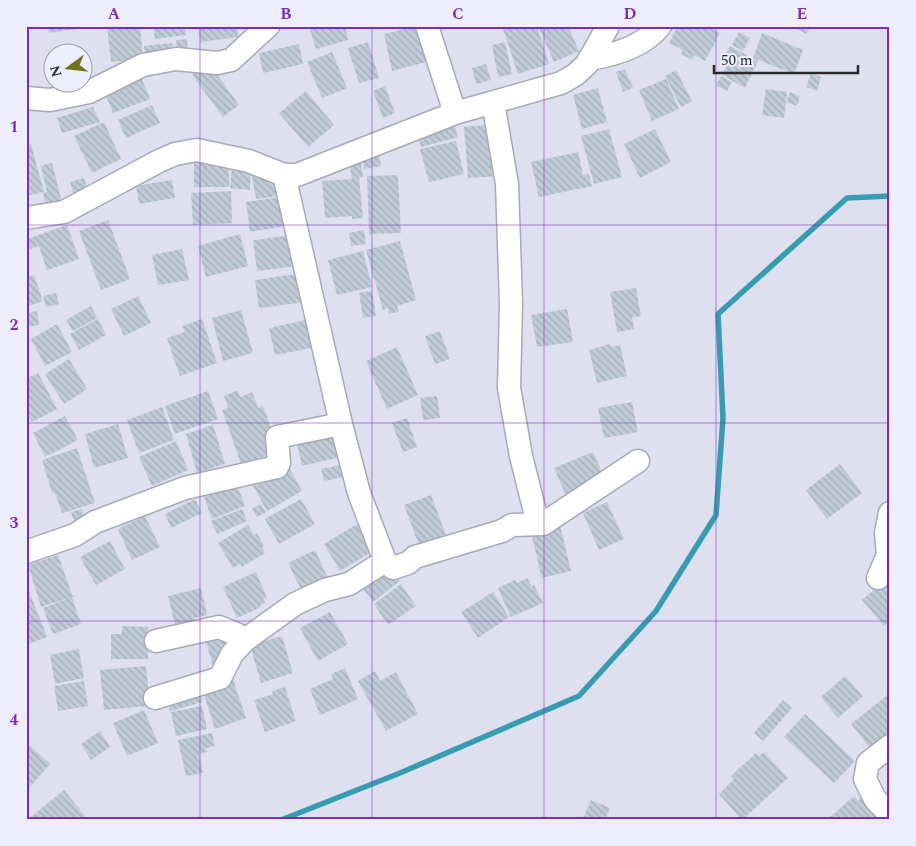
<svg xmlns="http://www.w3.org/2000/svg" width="916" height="846" font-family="Spectral,serif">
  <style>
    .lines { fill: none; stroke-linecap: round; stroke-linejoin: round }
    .stream { stroke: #359cb2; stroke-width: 5.5 }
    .building { fill: url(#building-back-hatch) }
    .street-casing { stroke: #a8a9b7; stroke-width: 25 }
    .street { stroke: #fff; stroke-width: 22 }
    .grid { fill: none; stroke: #7b2cbf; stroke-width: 1; stroke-opacity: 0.55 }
    .neatline { fill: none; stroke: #7b2cbf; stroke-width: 2 }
    .grid-label { font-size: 16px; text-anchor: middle; font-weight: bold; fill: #7b2cbf }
  </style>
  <defs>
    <pattern id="building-back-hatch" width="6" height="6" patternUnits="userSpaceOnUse" patternTransform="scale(1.25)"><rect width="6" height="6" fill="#bfcbd6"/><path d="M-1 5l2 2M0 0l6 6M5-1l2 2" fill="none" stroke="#a4aeb8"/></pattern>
  </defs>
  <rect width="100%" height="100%" fill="#dfe0ef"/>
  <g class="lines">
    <path class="stream" d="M281 820 400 773 579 696 656 611 716 515 723 418 718 314 847 198 890 196"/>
  </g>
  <path class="building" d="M48 26H84V28L49 33Z
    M107 26H140L143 59 111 62Z
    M153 26H185L186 35 155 39Z
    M198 26H237L238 37 200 42Z
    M309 26H345L348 40 316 49Z
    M417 26 430 61 392 71 384 34Z
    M502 26H537L549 64 518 74Z
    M543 26H568L579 51 554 62 539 28Z
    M678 26H707L720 33 705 61 694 55 692 60 681 54 683 50 669 43Z
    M788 26H810L807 34Z
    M739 32 750 38 743 51 732 45Z
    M762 33 803 50 794 74 753 58Z
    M187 39 188 51 177 52 176 40Z
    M368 42 379 78 359 83 348 48Z
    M505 42 512 74 498 77 492 45Z
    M172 43 174 64 146 66 144 46Z
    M299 44 303 64 263 73 259 53Z
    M730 46 758 61 745 88 722 75 727 65 722 62Z
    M332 52 347 88 322 98 307 62Z
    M209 63 239 105 223 117 192 75Z
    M486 64 491 80 476 84 472 68Z
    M625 69 633 88 623 92 616 72Z
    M676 70 692 101 681 107 665 76Z
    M139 72 150 99 113 113 102 86Z
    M811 73 821 77 817 91 806 87Z
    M721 76 732 82 727 91 716 85Z
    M666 79 679 109 652 121 639 90Z
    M385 86 395 113 383 118 373 91Z
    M598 88 607 122 582 129 573 95Z
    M766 89 787 92 784 118 762 115Z
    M306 91 334 125 308 147 279 113Z
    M790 92 800 96 797 106 786 102Z
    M152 105 160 123 126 138 118 120Z
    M93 107 100 122 62 133 57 118Z
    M104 122 121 159 92 173 74 136Z
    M495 124 499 176 468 178 464 127Z
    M455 126 458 137 421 147 418 136Z
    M609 129 622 177 594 184 581 136Z
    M655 129 671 162 640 178 624 144Z
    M456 141 464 174 429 182 420 149Z
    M31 144 44 192 26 196V146Z
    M578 152 583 175 589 174 592 186 539 197 531 162Z
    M379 153 381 166 364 169 362 157Z
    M360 158 363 177 354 178H359L363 218 352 219V216L325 218 322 181 352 179 349 160Z
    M194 159H229V187H194Z
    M52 163 62 202 46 206 43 193 47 192 41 166Z
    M232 168 251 169 250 190 230 188Z
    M282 172 286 195 256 199 252 176Z
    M398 175 401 233 369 234 367 176Z
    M84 178 88 191 74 196 70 182Z
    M172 180 175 198 139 204 136 186Z
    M231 191 232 223 193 225 191 193Z
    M288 196 293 225 250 232 246 202Z
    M108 220 130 279 101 290 79 231Z
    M67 225 79 259 47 270 39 246 30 249 27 239Z
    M364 230 366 244 351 246 349 233Z
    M240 234 248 266 206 277 198 246Z
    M293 235 297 266 257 271 253 240Z
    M400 241 416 300 397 306 399 312 389 314 388 308 383 310 366 250Z
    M182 249 189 280 158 285 152 255Z
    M363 251 372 287 337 295 328 260Z
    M303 273 307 302 259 308 255 280Z
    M34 275 43 301 26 307V277Z
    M636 288 641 316 632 317 634 329 617 332 610 292Z
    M372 291 376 316 363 318 359 293Z
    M56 293 59 304 46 307 43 296Z
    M138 296 151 323 124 336 111 309Z
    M91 306 97 318 73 331 66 320Z
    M567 309 573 342 537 347 531 315Z
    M241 310 253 353 223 361 212 318Z
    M37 311 39 325 26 327V313Z
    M98 319 106 335 79 350 70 334Z
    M202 319 217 363 180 376 167 338 185 332 182 326Z
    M311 319 317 347 275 355 269 328Z
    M57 324 72 352 45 366 31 339Z
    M440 331 450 359 435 364 425 336Z
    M610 344 611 347 620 345 627 376 597 383 589 350Z
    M397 347 418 395 387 409 366 361Z
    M69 359 87 389 64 404 45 374Z
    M38 373 57 409 32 422 26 412V379Z
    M238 390 240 397 252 392 258 408 263 406 275 439 274 453 241 464 222 410 228 408 224 396Z
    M208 391 218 419 175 434 165 406Z
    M437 396 440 418 423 420 420 398Z
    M632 402 638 432 604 438 598 408Z
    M162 407 174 440 139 453 127 420Z
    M65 416 78 440 45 457 33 433Z
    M407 418 417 447 403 452 392 423Z
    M334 422 341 457 302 466 294 431Z
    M118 424 128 458 94 468 85 434Z
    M213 425 225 464 197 473 186 434Z
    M176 441 188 470 152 486 139 457Z
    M77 448 95 503 62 513 55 493H52L42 460Z
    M593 452 606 481 567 498 554 468Z
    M285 460 302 491 267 511 250 480Z
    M346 464 348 476 324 481 321 469Z
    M840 464 862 493 827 519 806 490Z
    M237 485 245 506 212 519 204 497Z
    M431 495 446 535 419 545 404 505Z
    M195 499 202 513 171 528 165 514Z
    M301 499 315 524 279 544 265 519Z
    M607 502 624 539 599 550 583 513Z
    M261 504 266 512 257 517 252 509Z
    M82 509 85 520 75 523 71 512Z
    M242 509 247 521 217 534 211 521Z
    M145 516 160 547 132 560 118 529Z
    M558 517 571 571 542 578 529 524Z
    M357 524 373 551 340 571 324 544Z
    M248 525 254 535 257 533 264 546 262 547 265 553 242 567 240 564 233 568 218 543Z
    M110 541 125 569 96 585 80 557Z
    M315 550 328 578 302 591 288 563Z
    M58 555 72 595 75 596 41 607 28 565Z
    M390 568 400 581 373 602 363 589Z
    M256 572 267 598 263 599 265 603 260 605 261 607 237 618 223 587Z
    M528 578 531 586 534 585 543 603 511 617 498 588 515 580 517 583Z
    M887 579 890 582V621L884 626 862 600Z
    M26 583 47 637 26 645Z
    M401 584 416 606 388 625 374 604Z
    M201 588 207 615 194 618 195 621 175 625 168 596Z
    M493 592 509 617 478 638 461 612Z
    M72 597 81 624 53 634 43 608Z
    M330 612 348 644 318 661 300 628Z
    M122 626 148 627V659H111V634H122Z
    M223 633 232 664 214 669 205 638Z
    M282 636 293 673 261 683 250 645Z
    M79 649 84 678 55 684 50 655Z
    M146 666 150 706 104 710 100 670Z
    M345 668 358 699 320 715 310 689 333 679 331 674Z
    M375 671 380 681 396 672 418 714 386 731 358 681Z
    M845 676 863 696 838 718 821 697Z
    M233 679 246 718 215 729 202 689Z
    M84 681 88 706 58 711 54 686Z
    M197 683 203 702 170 711 168 704Z
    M285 687 296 721 265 732 254 700 273 694 272 691Z
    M890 693V741L874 753 851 724Z
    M783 700 792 708 763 741 754 733Z
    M202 706 207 729 176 736 171 712Z
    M144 710 158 743 127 756 113 723Z
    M805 714 855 761 834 783 784 737Z
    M100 731 110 747 91 760 81 744Z
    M212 733 215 746 206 748 207 752 199 754 203 773 186 776 178 740Z
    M26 742 50 764 29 788 26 786Z
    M764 752 788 778 742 820 719 794 734 779 731 776 756 753 759 756Z
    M64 790 88 820H27Z
    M854 796 858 801 862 797 889 820H827Z
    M591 800 610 808 605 820H582Z"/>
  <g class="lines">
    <defs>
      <path id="street" d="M427 26 455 113
        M589 59C615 55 643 47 660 26
        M26 98 50 100 89 92 143 65 176 59 217 63 231 60 268 26
        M493 102 507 184 511 304 509 388 521 456 538 524
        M284 175 341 424 359 493 385 561 393 568 408 563 415 557 502 531 512 525 543 524 638 461
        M26 218 64 212 159 161 175 154 197 150 249 161 284 175H297L455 113 561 83 575 75 587 64 608 26
        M26 552 75 535 95 522 185 488 277 467 279 463 277 437 341 424
        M878 578 888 555 886 533 890 513
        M156 641 219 627 236 634 245 640
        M155 698 220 678 232 654 245 640 295 604 325 590 349 584 385 561
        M890 746 868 763 865 779 875 799 890 815"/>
    </defs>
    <use href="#street" class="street-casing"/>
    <use href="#street" class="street"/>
  </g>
  <path class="grid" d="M200 26V820M372 26V820M544 26V820M716 26V820M26 225H890M26 423H890M26 621H890"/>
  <rect width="916" height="846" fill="none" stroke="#ededfc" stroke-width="55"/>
  <g transform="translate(68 68) rotate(255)"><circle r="24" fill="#ededfc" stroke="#9f9faa"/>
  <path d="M0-4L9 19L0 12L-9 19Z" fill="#71741b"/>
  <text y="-8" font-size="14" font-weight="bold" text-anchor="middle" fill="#292a2f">N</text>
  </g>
  <path d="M714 65v8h144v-8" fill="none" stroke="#292a2f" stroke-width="2.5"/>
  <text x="721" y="65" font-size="15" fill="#292a2f" stroke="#ededfc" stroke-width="4" paint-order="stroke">50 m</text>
  <rect x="28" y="28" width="860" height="790" class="neatline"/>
  <g class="grid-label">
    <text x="114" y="19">A</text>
    <text x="286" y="19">B</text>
    <text x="458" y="19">C</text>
    <text x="630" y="19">D</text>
    <text x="802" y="19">E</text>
    <text x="14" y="132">1</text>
    <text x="14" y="330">2</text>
    <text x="14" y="528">3</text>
    <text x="14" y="725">4</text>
  </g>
</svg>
